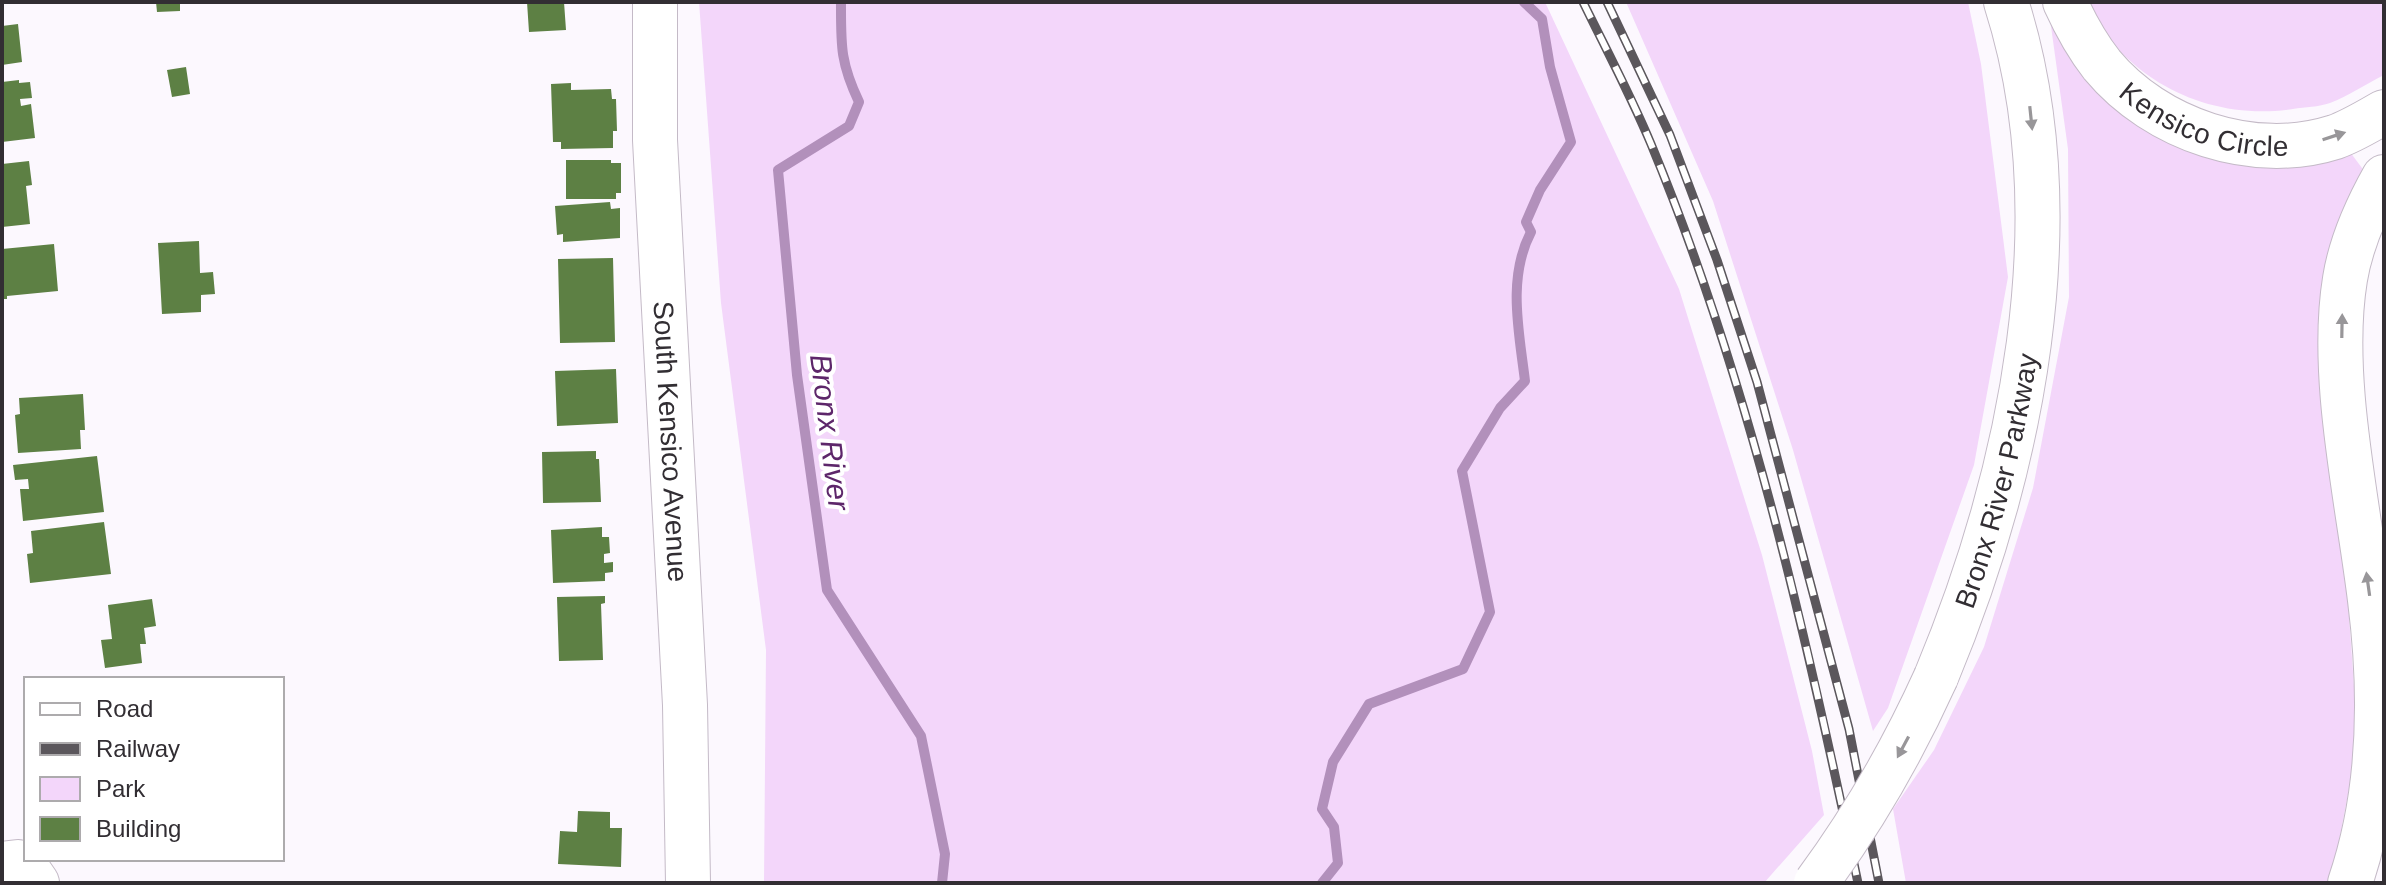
<svg xmlns="http://www.w3.org/2000/svg" width="2386" height="885" font-family="Arial,sans-serif">
  <style>
    .green { fill: #f3d6fa }
    .lines { fill: none; stroke-linecap: round; stroke-linejoin: round }
    .stream { stroke: #b290bb; stroke-width: 10 }
    .building { fill: #5d8044 }
    .minor-casing { stroke: #c4bac7; stroke-width: 46 }
    .highway-casing { stroke: #c4bac7; stroke-width: 46 }
    .minor { stroke: #fff; stroke-width: 44 }
    .highway { stroke: #fff; stroke-width: 44 }
    .rail-casing { stroke: #5b575c; stroke-width: 9 }
    .rail { stroke: #fff; stroke-width: 6; stroke-dasharray: 18; stroke-linecap: butt }
    .highway-bridge-casing { stroke: #c4bac7; stroke-width: 46; stroke-linecap: butt }
    .highway-bridge { stroke: #fff; stroke-width: 44 }
    .oneway { fill: #989699 }
    .labels { text-anchor: middle; dominant-baseline: central; stroke-width: 8; stroke-linejoin: round; paint-order: stroke }
    .street-label { font-size: 28px; fill: #322e33; stroke: #fff }
    .water-label { font-size: 30px; font-style: italic; fill: #5d266a; stroke: #fff }
  </style>
  <rect width="100%" height="100%" fill="#fcf8fe"/>
  <path class="green" d="M699 2H1545L1679 289 1762 555 1812 751 1824 815 1764 883H764L766 650 721 303Z
    M1626 2H1968L1981 64 2008 277 1974 465 1888 708 1873 731 1793 450 1713 201Z
    M2086 2H2384V75C2366 84 2348 96 2330 103 2319 107 2305 107 2293 109 2208 122 2124 80 2086 2Z
    M2049 12 2162 132 2344 144 2365 172 2342 519 2358 742 2331 883H1906L1893 809 1934 750 1984 647 2033 488 2069 297 2068 149Z"/>
  <g class="lines">
    <path class="stream" d="M841 2C841 45 840 62 859 102L849 126 778 170 797 375 827 590 921 736 945 854 942 883
      M1322 883 1338 863 1334 827 1322 809 1333 762 1369 704 1463 669 1490 612 1462 471 1500 408 1525 381C1519 331 1507 278 1531 232L1526 222 1540 190 1571 142 1550 67 1542 19 1524 2"/>
  </g>
  <path class="building" d="M156 2H180V11L157 12Z
    M527 2H564L566 30 529 32Z
    M18 24 22 62 2 65V26Z
    M186 67 190 94 172 97 167 70Z
    M19 80V83L30 82 32 98 20 99 21 106 31 104 35 138 2 142V82Z
    M571 83V90L611 89 612 99H616L617 131H613V148L561 149V142H553L551 84Z
    M566 160H611V163H621V193H616V199H566Z
    M29 161 32 185 26 186 30 224 2 227V164Z
    M610 202 611 209 620 208V238L563 242V234L557 235 555 206Z
    M199 241 200 273 213 272 215 294 201 295V312L162 314 158 243Z
    M54 244 58 291 7 296V299H2V249Z
    M613 258 615 342 560 343 558 259Z
    M616 369 618 423 557 426 555 371Z
    M83 394 85 430H80L81 449 18 453 15 415 20 414 19 398Z
    M596 451V459H599L601 502 543 503 542 452Z
    M97 456 104 512 23 521 20 489H29L28 479 15 480 13 465Z
    M104 522 111 574 30 583 27 554 33 553 31 531Z
    M602 527V537H609L610 553 604 554V563L613 562V572L605 573V581L553 583 551 530Z
    M605 596V603L601 604 603 660 559 661 557 597Z
    M152 599 156 626 144 628 146 644H140L142 663 105 668 101 640 112 639 108 605Z
    M578 811 610 812V828H622L621 867 558 864 560 831 577 832Z"/>
  <g class="lines">
    <defs>
      <g id="minor">
        <path id="s1" d="M655 2V140L685 705 688 883"/>
        <path d="M2 864 18 862 26 867 37 883"/>
      </g>
      <g id="highway">
        <path id="s2" d="M2065 2C2075 24 2087 46 2102 65 2156 130 2254 163 2335 137 2352 131 2368 121 2384 112"/>
        <path id="s3" d="M1936 677C2021 473 2075 218 2006 2"/>
        <path d="M2350 883C2381 792 2382 694 2370 600 2358 501 2329 376 2345 279 2351 242 2366 209 2384 177"/>
      </g>
    </defs>
    <use href="#minor" class="minor-casing"/>
    <use href="#highway" class="highway-casing"/>
    <use href="#minor" class="minor"/>
    <use href="#highway" class="highway"/>
    <defs>
      <path id="rail" d="M1583 2C1606 49 1631 96 1651 144 1749 380 1806 634 1858 883
        M1607 2 1670 135 1717 260 1757 382 1849 729 1879 883"/>
    </defs>
    <use href="#rail" class="rail-casing"/>
    <use href="#rail" class="rail"/>
    <defs>
      <path id="highway-bridge" d="M1816 883C1864 818 1903 750 1936 677"/>
    </defs>
    <use href="#highway-bridge" class="highway-bridge-casing"/>
    <use href="#highway-bridge" class="highway-bridge"/>
  </g>
  <defs><path id="oneway-solid" d="M-6-.8H1V-3.2L6.5 0L1 3.2V.8H-6Z" transform="scale(2)"/></defs>
  <g class="oneway">
    <use href="#oneway-solid" transform="translate(2031 118) rotate(84)"/>
    <use href="#oneway-solid" transform="translate(2334 136) rotate(-18)"/>
    <use href="#oneway-solid" transform="translate(2342 326) rotate(-89)"/>
    <use href="#oneway-solid" transform="translate(2368 584) rotate(-98)"/>
    <use href="#oneway-solid" transform="translate(1903 747) rotate(118)"/>
  </g>
  <g class="labels">
    <g class="street-label">
      <text stroke="none"><textPath href="#s2" startOffset="194">Kensico Circle</textPath></text>
      <text stroke="none"><textPath href="#s1" startOffset="440">South Kensico Avenue</textPath></text>
      <text stroke="none"><textPath href="#s3" startOffset="206">Bronx River Parkway</textPath></text>
    </g>
    <g class="water-label">
      <text transform="translate(830 432) rotate(83)">Bronx River</text>
    </g>
  </g>
  <rect width="2386" height="885" fill="none" stroke="#322e33" stroke-width="8"/>
  <rect x="24" y="677" width="260" height="184" fill="#ffffff" stroke="#adabad" stroke-width="2"/>
  <rect x="40" y="703" width="40" height="12" fill="#ffffff" stroke="#adabad" stroke-width="2"/>
  <text x="96" y="717" font-size="24" fill="#322e33">Road</text>
  <rect x="40" y="743" width="40" height="12" fill="#5b575c" stroke="#adabad" stroke-width="2"/>
  <text x="96" y="757" font-size="24" fill="#322e33">Railway</text>
  <rect x="40" y="777" width="40" height="24" fill="#f3d6fa" stroke="#adabad" stroke-width="2"/>
  <text x="96" y="797" font-size="24" fill="#322e33">Park</text>
  <rect x="40" y="817" width="40" height="24" fill="#5d8044" stroke="#adabad" stroke-width="2"/>
  <text x="96" y="837" font-size="24" fill="#322e33">Building</text>
</svg>
